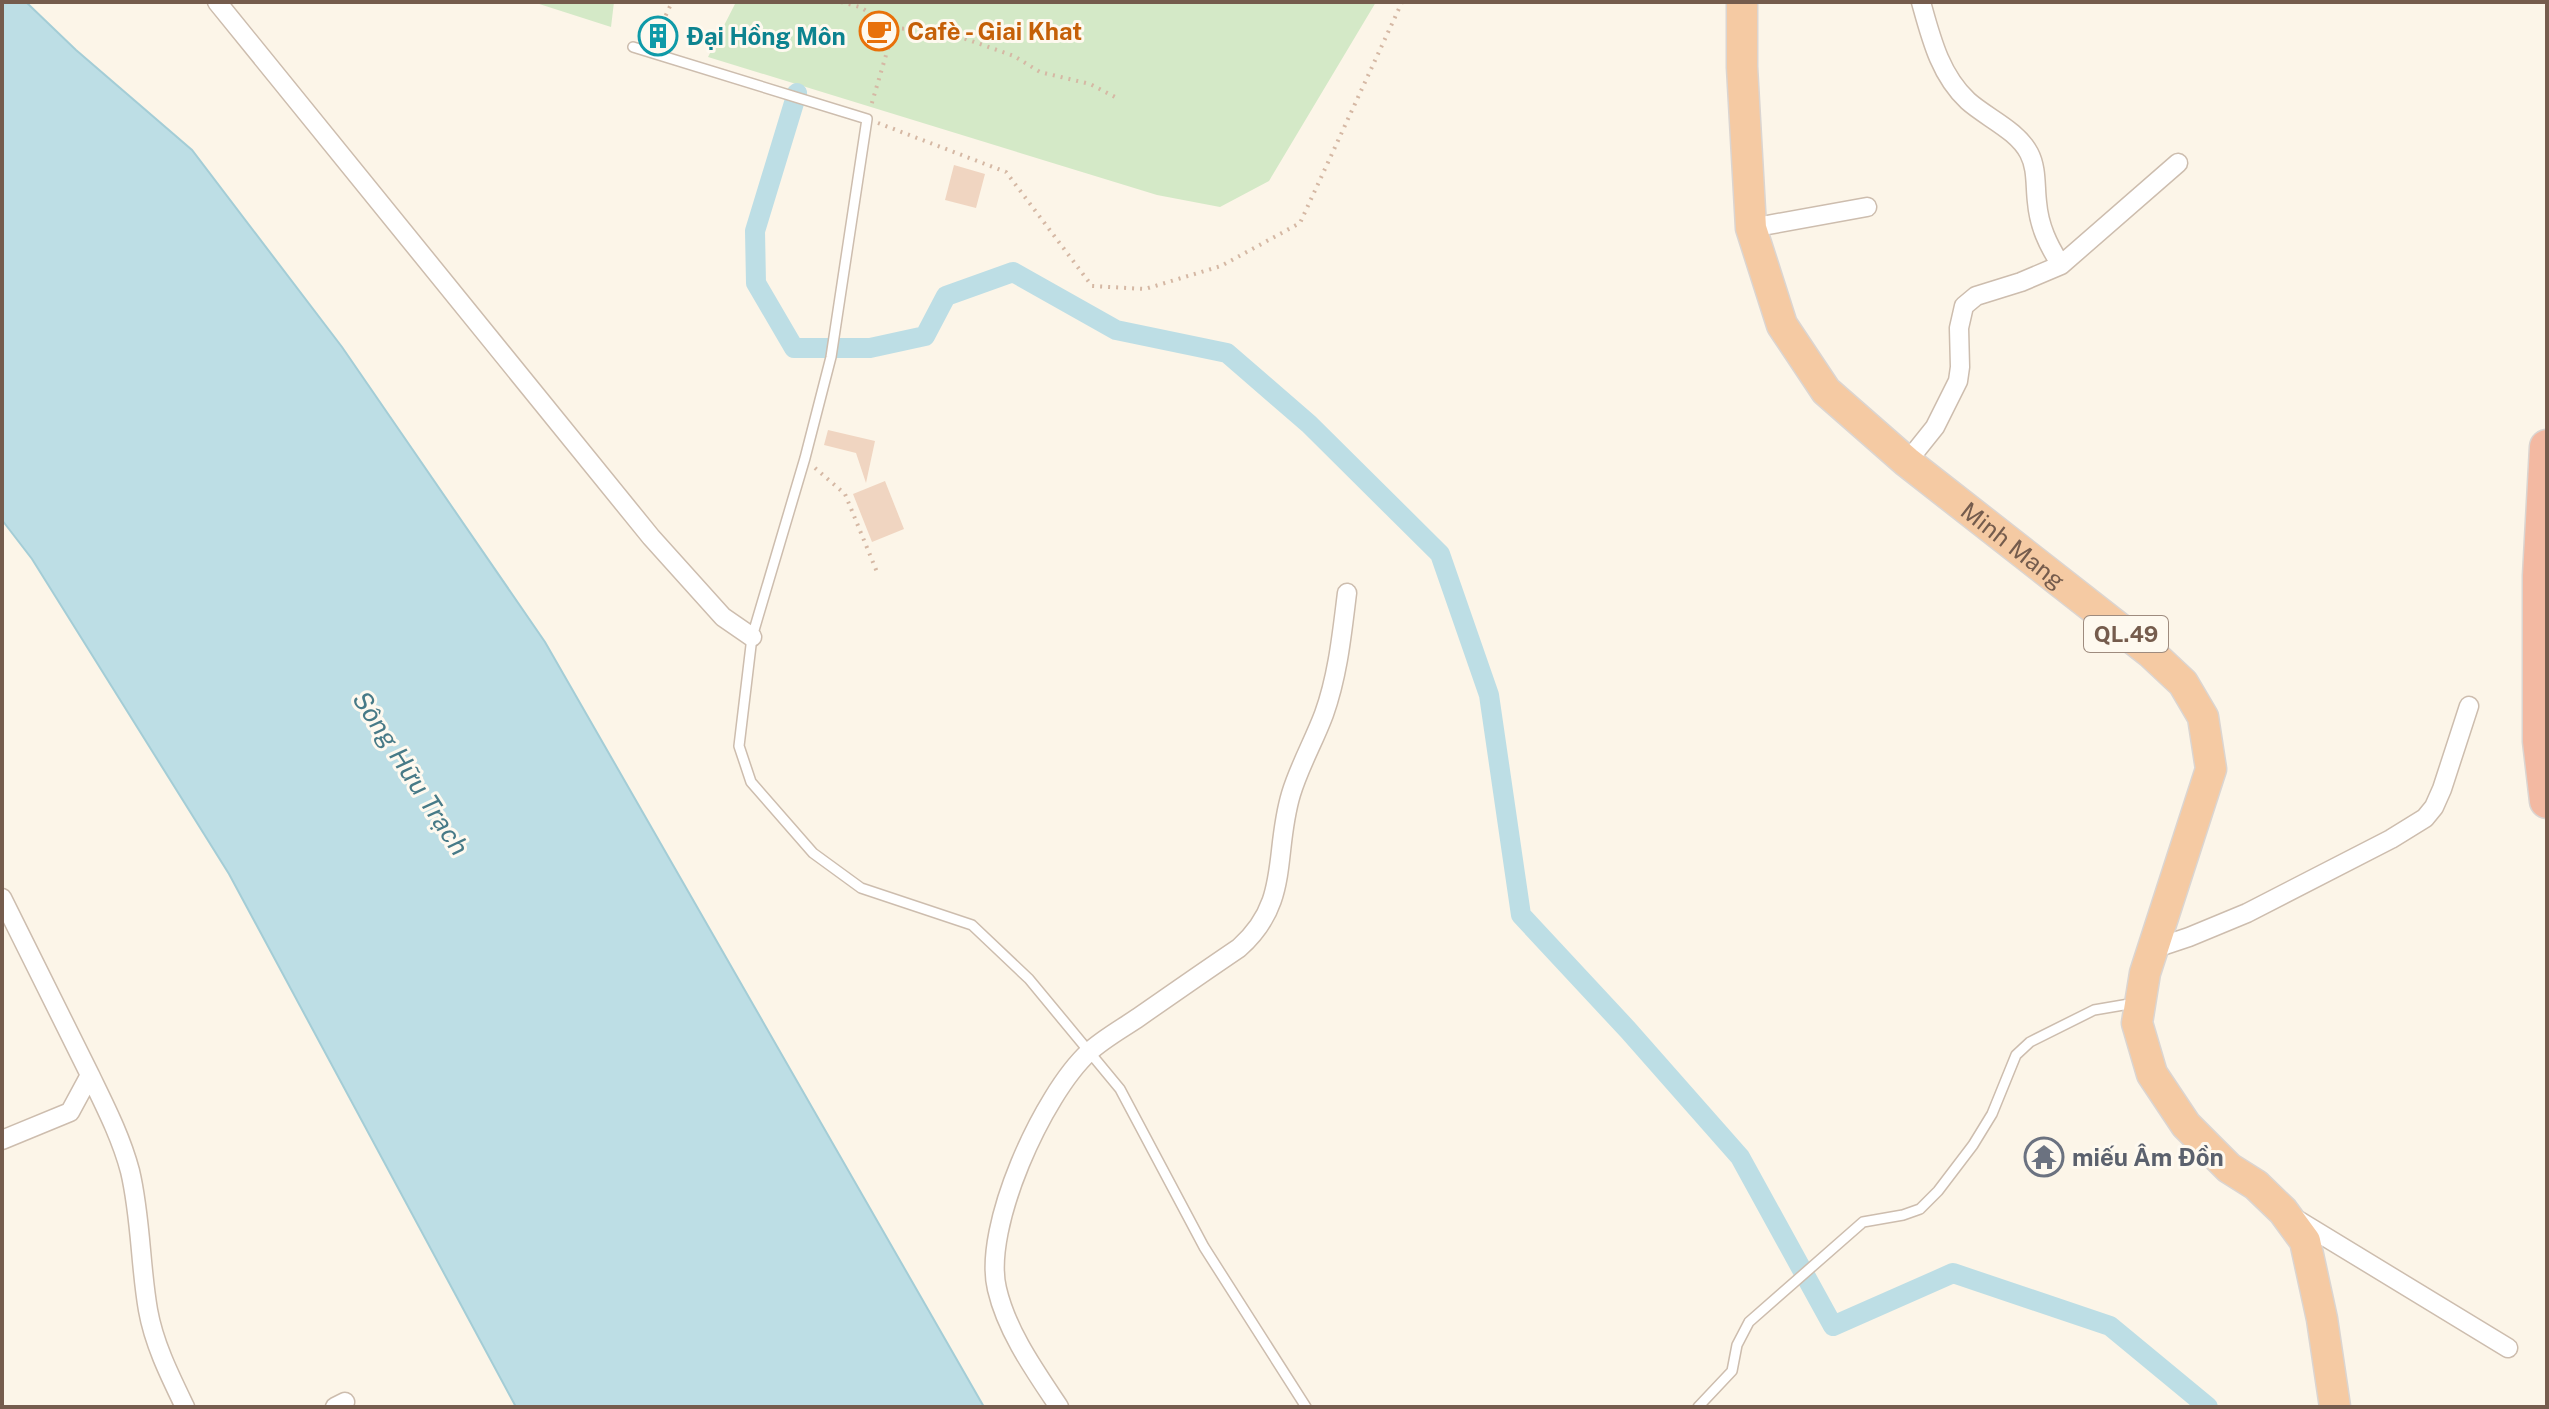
<svg xmlns="http://www.w3.org/2000/svg" width="2549" height="1409" font-family="'Public Sans',sans-serif">
  <style>
    .green { fill: #d4e9c7 }
    .water { fill: #bddee5; stroke: #a4cdd6; stroke-width: 2 }
    .lines { fill: none; stroke-linecap: round; stroke-linejoin: round }
    .canal { stroke: #bddee5; stroke-width: 20 }
    .building { fill: #f0d5c1 }
    .service-casing { stroke: #cdbdae; stroke-width: 12 }
    .minor-casing { stroke: #cdbdae; stroke-width: 21 }
    .trunk-casing { stroke: #dbd5d1; stroke-width: 33 }
    .motorway-casing { stroke: #dbd5d1; stroke-width: 37 }
    .path { stroke: #d5b8a4; stroke-width: 4; stroke-dasharray: 2 6; stroke-linecap: butt }
    .service { stroke: #fff; stroke-width: 9 }
    .minor { stroke: #fff; stroke-width: 18 }
    .trunk { stroke: #f5caa3; stroke-width: 30 }
    .motorway { stroke: #f3b9a2; stroke-width: 34 }
    .labels { text-anchor: middle; dominant-baseline: central; stroke-width: 6; stroke-linejoin: round; paint-order: stroke }
    .shield { fill: #fef9ef; stroke: #9e8b7e; stroke-width: 2 }
    .shield-label { font-size: 22px; font-weight: bold; fill: #755c4d }
    .food-label { font-size: 24px; font-weight: bold; fill: #c56008; stroke: #fef9ef; text-anchor: start }
    .culture-label { font-size: 24px; font-weight: bold; fill: #0d838f; stroke: #fef9ef; text-anchor: start }
    .street-label { font-size: 24px; fill: #755c4d; stroke: #fef9ef }
    .worship-label { font-size: 24px; font-weight: bold; fill: #5b616d; stroke: #fef9ef; text-anchor: start }
    .water-label { font-size: 26px; font-style: italic; fill: #477a87; stroke: #fef9ef }
  </style>
  <rect width="100%" height="100%" fill="#fcf5e8"/>
  <path class="green" d="M533 2H614L611 27Z
    M736 2H1376L1269 181 1220 207 1157 195 708 57Z"/>
  <path class="water" d="M2 2H26L76 50 192 150 342 347 545 642 984 1407H516L229 874 32 559 2 520Z"/>
  <g class="lines">
    <path class="canal" d="M797 93 755 231 756 283 794 348H870L925 336 946 296 1013 272 1116 330 1227 353 1309 424 1440 554 1489 695 1521 915 1628 1030 1740 1157 1833 1326 1953 1273 2110 1326 2208 1407"/>
  </g>
  <path class="building" d="M954 165 985 174 976 208 945 200Z
    M828 430 875 441 866 483 856 453 824 445Z
    M885 481 904 529 872 542 853 494Z"/>
  <g class="lines">
    <defs>
      <path id="service" d="M633 47 867 119 831 357 805 458 752 637 739 746 751 782 813 853 861 888 972 925 1029 979 1120 1089 1204 1247 1306 1407
        M1698 1407 1732 1371 1737 1345 1749 1322 1863 1222 1903 1215 1920 1209 1938 1191 1973 1145 1992 1114 2016 1055 2030 1042 2094 1010 2135 1003"/>
      <path id="minor" d="M217 2 651 537 723 617 752 637
        M1921 2C1931 38 1940 75 1968 101 1987 118 2017 130 2029 153 2037 168 2035 186 2037 202 2039 226 2048 245 2061 265
        M1751 228 1867 207
        M1907 462 1935 427 1958 381 1960 367 1959 328 1964 306 1976 296 2021 282 2061 265 2178 163
        M2 898 90 1075 70 1112 2 1140
        M2153 949 2189 937 2247 913 2391 839 2425 818 2434 807 2442 789 2469 706
        M90 1075C105 1106 121 1137 130 1171 141 1217 140 1264 148 1310 154 1344 170 1376 185 1407
        M2296 1219 2508 1348
        M335 1407 345 1402
        M1059 1407C1035 1371 1007 1332 997 1289 982 1228 1043 1094 1089 1052 1103 1039 1123 1028 1139 1017 1172 994 1205 971 1239 948 1291 902 1273 854 1291 794 1299 767 1314 741 1324 714 1338 675 1342 633 1347 593"/>
      <g id="trunk">
        <path id="s1" d="M1742 2V67L1751 228 1782 325 1826 391 1907 462 2151 653 2183 683 2203 717 2211 769 2145 973 2137 1023 2152 1074 2186 1125 2229 1168 2256 1185 2283 1211 2305 1241 2322 1319 2335 1407"/>
      </g>
      <path id="motorway" d="M2547 447 2540 576V741L2547 801"/>
    </defs>
    <use href="#service" class="service-casing"/>
    <use href="#minor" class="minor-casing"/>
    <use href="#trunk" class="trunk-casing"/>
    <use href="#motorway" class="motorway-casing"/>
    <path class="path" d="M841 2 860 7 894 28 871 106
      M894 28 946 32 1014 56 1040 72 1090 84 1115 97
      M659 30 672 2
      M878 123 1006 172 1092 286 1145 289 1221 266 1300 223 1402 2
      M815 468 845 494 877 572"/>
    <use href="#service" class="service"/>
    <use href="#minor" class="minor"/>
    <use href="#trunk" class="trunk"/>
    <use href="#motorway" class="motorway"/>
  </g>
  <defs>
    <symbol id="cafe-ring" viewBox="-11 -11 22 22"><circle r="9.5" fill="#fef9ef" stroke="#e8710a" stroke-width="1.5"/><path d="M-5.5-4.5H6V0H3Q3 3.5 0 3.5H-2.5Q-5.5 3.5-5.5 0ZM3-3.2v2h1.7v-2ZM-6 4.5H4V6H-6Z" fill="#e8710a"/></symbol>
    <symbol id="building-ring" viewBox="-11 -11 22 22"><circle r="9.5" fill="#fef9ef" stroke="#0f9aa8" stroke-width="1.5"/><path d="M-4-6H4V6H1V3H-1V6H-4ZM-2.5-4.3h1.7v1.8h-1.7ZM.8-4.3h1.7v1.8H.8ZM-2.5-1h1.7V.8h-1.7ZM.8-1h1.7V.8H.8Z" fill="#0f9aa8"/></symbol>
    <symbol id="temple-ring" viewBox="-11 -11 22 22"><circle r="9.5" fill="#fef9ef" stroke="#6b7280" stroke-width="1.5"/><path d="M0-6L5-2H3V0L6.5 2.5H4V6H1.5V3h-3V6H-4V2.5H-6.5L-3 0V-2H-5Z" fill="#6b7280"/></symbol>
  </defs>
  <g fill-rule="evenodd">
    <use href="#cafe-ring" x="857" y="9" width="44" height="44"/>
    <use href="#building-ring" x="636" y="14" width="44" height="44"/>
    <use href="#temple-ring" x="2022" y="1135" width="44" height="44"/>
  </g>
  <g class="labels">
    <rect class="shield" x="2084" y="616" width="84" height="36" rx="6"/>
    <g class="shield-label">
      <text x="2126" y="634">QL.49</text>
    </g>
    <g class="food-label">
      <text x="907" y="31">Cafè - Giai Khat</text>
    </g>
    <g class="culture-label">
      <text x="686" y="36">Đại Hồng Môn</text>
    </g>
    <g class="street-label">
      <text stroke="none"><textPath href="#s1" startOffset="650">Minh Mang</textPath></text>
    </g>
    <g class="worship-label">
      <text x="2072" y="1157">miếu Âm Đồn</text>
    </g>
    <g class="water-label">
      <text transform="translate(411 773) rotate(57)">Sông Hữu Trạch</text>
    </g>
  </g>
  <rect width="2549" height="1409" fill="none" stroke="#755c4d" stroke-width="8"/>
</svg>
